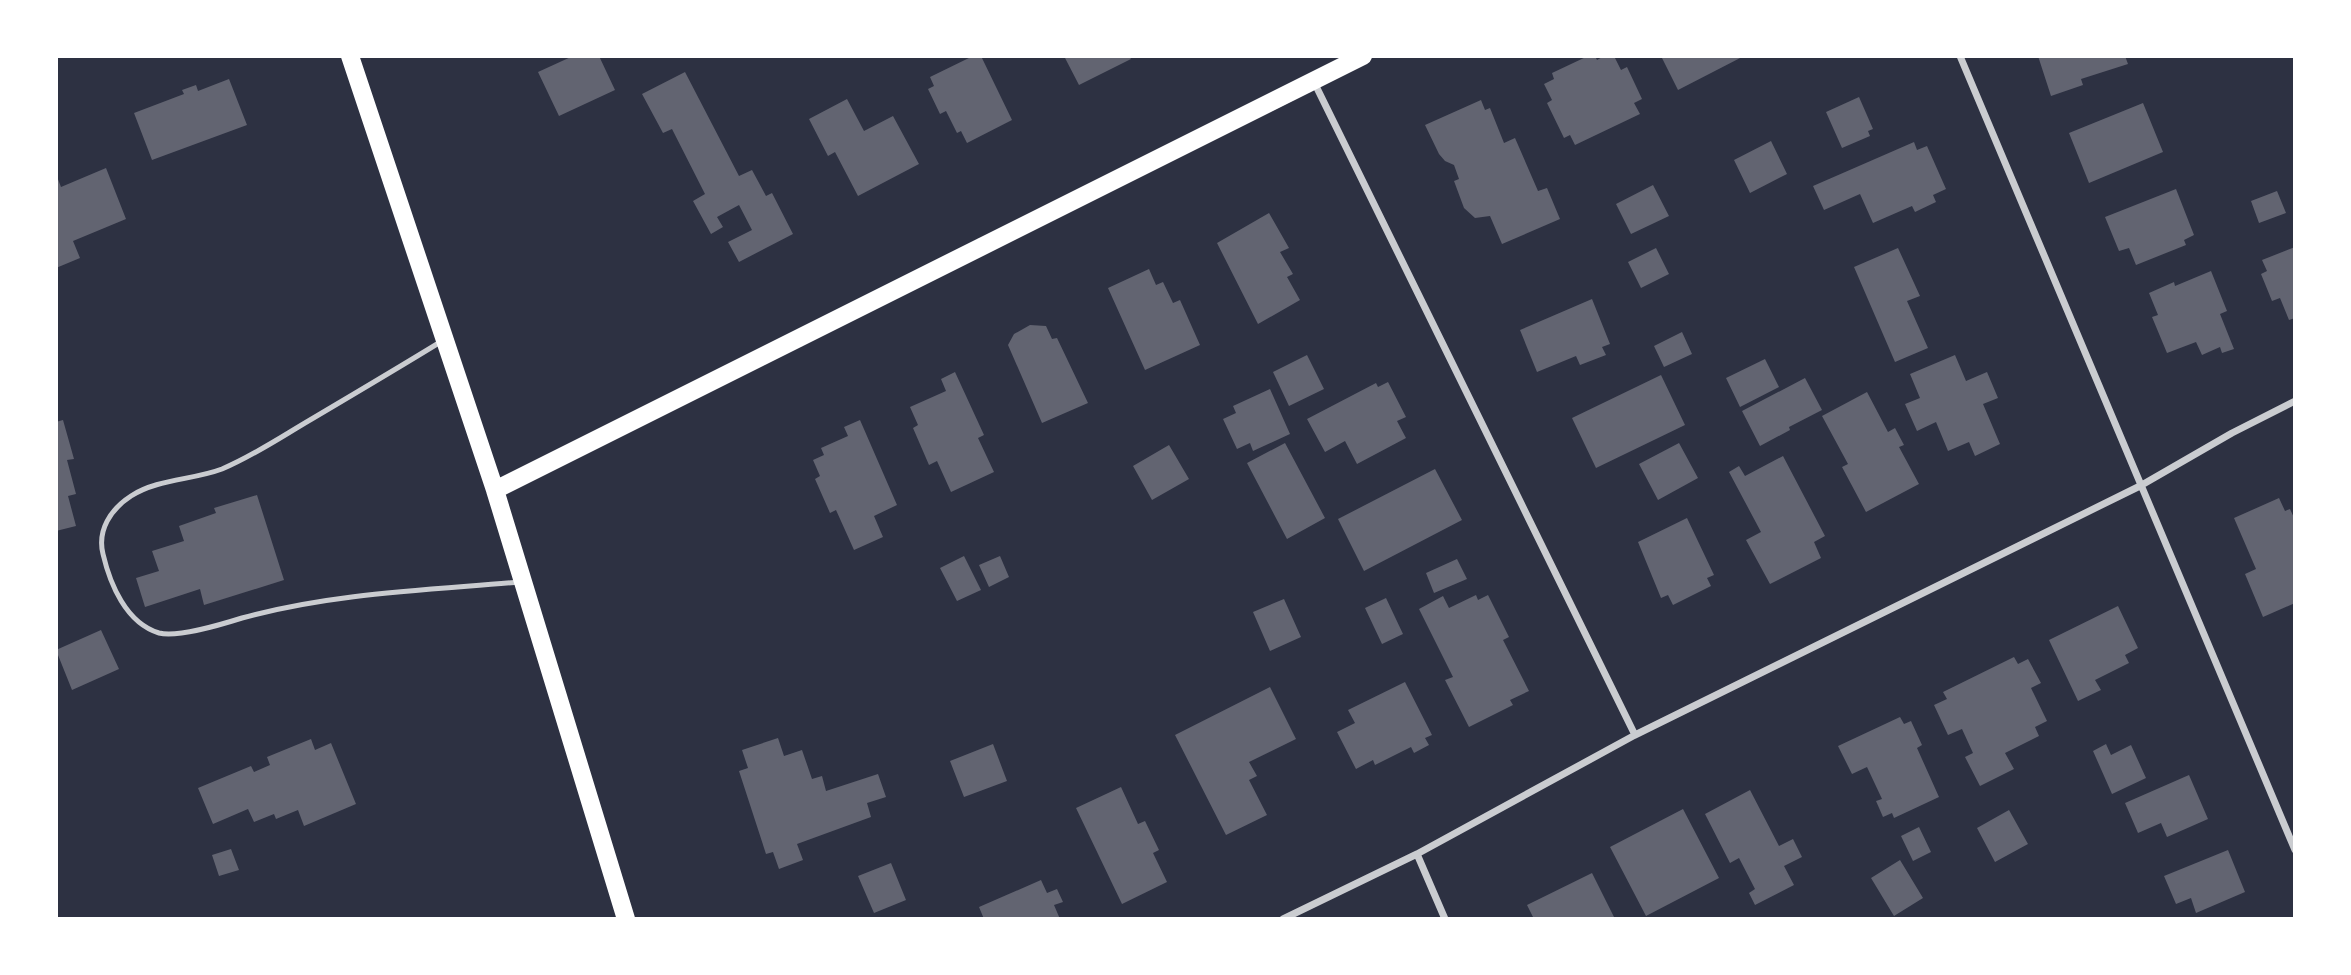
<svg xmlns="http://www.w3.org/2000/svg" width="2351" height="975" font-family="Arial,sans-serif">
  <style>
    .building { fill: #626471 }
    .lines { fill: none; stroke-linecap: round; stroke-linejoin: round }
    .service { stroke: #caccd0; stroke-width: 5 }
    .minor { stroke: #caccd0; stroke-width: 7 }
    .primary { stroke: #fff; stroke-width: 18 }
  </style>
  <rect width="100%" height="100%" fill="#2d3142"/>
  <path class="building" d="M573 56H599L615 90 559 116 538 72Z
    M973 56H981L1012 120 967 143 961 131 957 133 946 111 940 114 928 89 934 86 930 77Z
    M1064 56H1129L1131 59 1079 85Z
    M1588 56H1595L1597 60 1604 56H1614L1621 70 1627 67 1642 99 1634 103 1640 114 1575 145 1570 135 1564 138 1547 103 1552 100 1544 84 1554 79 1552 73Z
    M1661 56H1744L1678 90Z
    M2038 56H2125L2128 64 2081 79 2083 85 2051 96Z
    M685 72 739 176 752 170 766 196 772 193 793 234 739 262 728 242 752 230 739 205 717 217 723 227 711 234 693 201 705 194 672 129 663 133 642 94Z
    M229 79 247 125 152 160 134 113 184 94 182 90 196 85 198 91Z
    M1859 97 1873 129 1868 131 1870 136 1842 148 1826 112Z
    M847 99 864 131 893 116 919 164 858 196 835 152 828 156 809 119Z
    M1481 100 1485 110 1490 108 1504 143 1515 138 1538 191 1547 188 1560 219 1502 244 1490 216 1475 218 1464 208 1454 181 1459 179 1454 165 1445 161 1439 154 1425 125Z
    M2143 103 2163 152 2089 183 2069 133Z
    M1771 141 1787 174 1750 193 1734 160Z
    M1914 142 1917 150 1927 146 1946 189 1933 195 1936 202 1915 212 1912 206 1873 223 1860 194 1824 210 1813 186Z
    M106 168 126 219 73 241 80 258 56 268V174L61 187Z
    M1653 185 1669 216 1631 234 1616 204Z
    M2176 189 2194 235 2184 240 2186 245 2136 265 2129 248 2119 251 2105 217Z
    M2277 191 2286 213 2259 223 2251 201Z
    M1269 213 1289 248 1280 252 1293 274 1287 277 1300 300 1258 324 1217 243Z
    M2295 247V318L2289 320 2280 298 2272 301 2261 274 2267 271 2262 260Z
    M1656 248 1669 274 1641 288 1628 262Z
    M1898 248 1920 296 1907 301 1928 348 1895 362 1854 267Z
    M1149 269 1156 285 1163 282 1173 303 1180 300 1200 345 1145 370 1108 288Z
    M2211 271 2227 311 2220 314 2234 349 2222 353 2220 347 2202 355 2196 342 2167 353 2152 317 2158 315 2149 293 2174 282 2175 286Z
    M1592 299 1610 344 1602 347 1606 355 1580 365 1576 356 1537 372 1520 330Z
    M1030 325 1046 326 1052 339 1057 338 1088 403 1042 423 1008 345 1014 334Z
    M1682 332 1692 354 1664 367 1654 346Z
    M1307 355 1324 389 1289 406 1273 372Z
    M1955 355 1966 381 1987 372 1998 398 1983 404 2000 444 1975 456 1969 442 1948 451 1936 422 1917 431 1905 404 1920 398 1910 374Z
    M1765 359 1779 387 1740 407 1726 378Z
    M955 372 984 435 978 438 994 472 951 492 937 461 929 465 913 428 918 425 910 407 946 391 941 379Z
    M1661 375 1685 425 1596 468 1572 418Z
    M1805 378 1822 410 1789 427 1790 430 1760 446 1742 411Z
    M1388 382 1406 417 1397 421 1406 438 1357 464 1345 441 1325 452 1307 419 1376 383 1378 387Z
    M1270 389 1290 434 1253 451 1250 443 1237 449 1223 419 1236 413 1233 406Z
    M1867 392 1888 432 1895 428 1904 445 1899 447 1919 484 1866 512 1842 467 1848 464 1822 416Z
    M63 420 74 459 67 460 76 494 68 496 76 526 56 531V422Z
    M860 420 897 505 874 516 883 537 854 550 836 510 830 513 815 479 820 476 813 460 824 455 821 448 848 436 844 427Z
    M1285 443 1325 518 1287 539 1247 463Z
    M1679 443 1698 478 1658 500 1639 464Z
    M1169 445 1189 479 1152 500 1133 466Z
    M1783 456 1825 536 1814 542 1821 558 1770 584 1746 540 1761 532 1729 472 1739 466 1745 476Z
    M1435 469 1462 520 1364 571 1338 519Z
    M257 495 284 580 204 605 200 589 145 607 136 578 159 571 152 551 184 541 179 526 216 513 214 508Z
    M2279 498 2285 511 2290 509 2295 520V603L2263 617 2245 574 2256 569 2234 518Z
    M1687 518 1714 575 1707 578 1711 586 1673 605 1668 595 1661 598 1638 542Z
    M964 556 981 590 957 601 940 568Z
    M1000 556 1009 577 989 587 979 565Z
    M1457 559 1467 579 1434 593 1426 573Z
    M1476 595 1478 600 1488 595 1509 637 1503 640 1529 691 1510 700 1513 705 1469 727 1445 680 1453 677 1419 609 1443 596 1449 608Z
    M1386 598 1403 634 1382 644 1365 608Z
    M1284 599 1301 637 1270 651 1253 612Z
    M2118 606 2138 648 2125 655 2129 663 2095 680 2101 690 2078 701 2049 640Z
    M101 630 119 669 72 690 56 650Z
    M2014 657 2018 664 2028 659 2041 683 2031 688 2047 721 2035 727 2039 736 2005 753 2014 769 1980 786 1965 757 1973 753 1962 729 1948 735 1934 705 1947 699 1943 692Z
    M1405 682 1432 735 1425 738 1429 745 1414 753 1411 747 1375 765 1373 760 1356 769 1337 732 1355 723 1348 710Z
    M1270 687 1296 739 1249 762 1257 776 1249 780 1267 815 1226 835 1175 735Z
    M1900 717 1904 724 1911 721 1922 745 1917 748 1939 797 1894 818 1892 813 1883 817 1876 801 1882 799 1867 767 1852 774 1838 746Z
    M778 738 784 756 802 750 812 779 822 776 826 791 878 774 886 797 867 803 871 817 797 844 803 860 779 869 773 852 766 854 739 771 748 768 742 750Z
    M311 739 315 750 331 743 356 804 304 826 298 810 276 819 274 814 254 822 248 809 213 824 198 788 251 766 254 772 270 765 267 757Z
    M993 744 1007 781 964 797 950 761Z
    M2106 744 2111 755 2131 745 2146 778 2112 794 2093 751Z
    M2189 775 2208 819 2167 837 2161 823 2138 833 2125 803Z
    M1121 787 1138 824 1145 821 1159 850 1153 853 1167 882 1122 904 1076 808Z
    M1750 790 1779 846 1793 839 1802 857 1784 866 1794 885 1755 905 1749 893 1755 889 1739 858 1730 863 1705 814Z
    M1683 809 1719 878 1646 916 1610 847Z
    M2009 810 2028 844 1995 862 1977 828Z
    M1919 827 1931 852 1913 861 1901 836Z
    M231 849 239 870 219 876 212 855Z
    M2228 850 2245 892 2196 913 2191 898 2176 904 2164 876Z
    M1900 860 1923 898 1894 916 1871 878Z
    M891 863 906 900 874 913 858 876Z
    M1592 873 1615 919H1534L1527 905Z
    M1041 880 1047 893 1057 889 1063 902 1054 905 1060 919H984L979 907Z"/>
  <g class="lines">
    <path class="service" d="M442 341C398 368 354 394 310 420 281 437 253 456 222 469 193 480 157 479 131 496 111 509 97 530 103 554 110 584 126 623 159 633 178 638 223 624 242 618 332 593 428 590 520 582"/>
    <path class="minor" d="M1960 56 2295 850
      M1314 82 1635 735
      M1417 854 1445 919
      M1283 919 1417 854 1635 735 2140 486 2232 433 2295 401"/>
    <path class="primary" d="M350 56 495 490 626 919
      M495 490 1363 56"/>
  </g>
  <rect width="2351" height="975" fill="none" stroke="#ffffff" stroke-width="116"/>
</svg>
